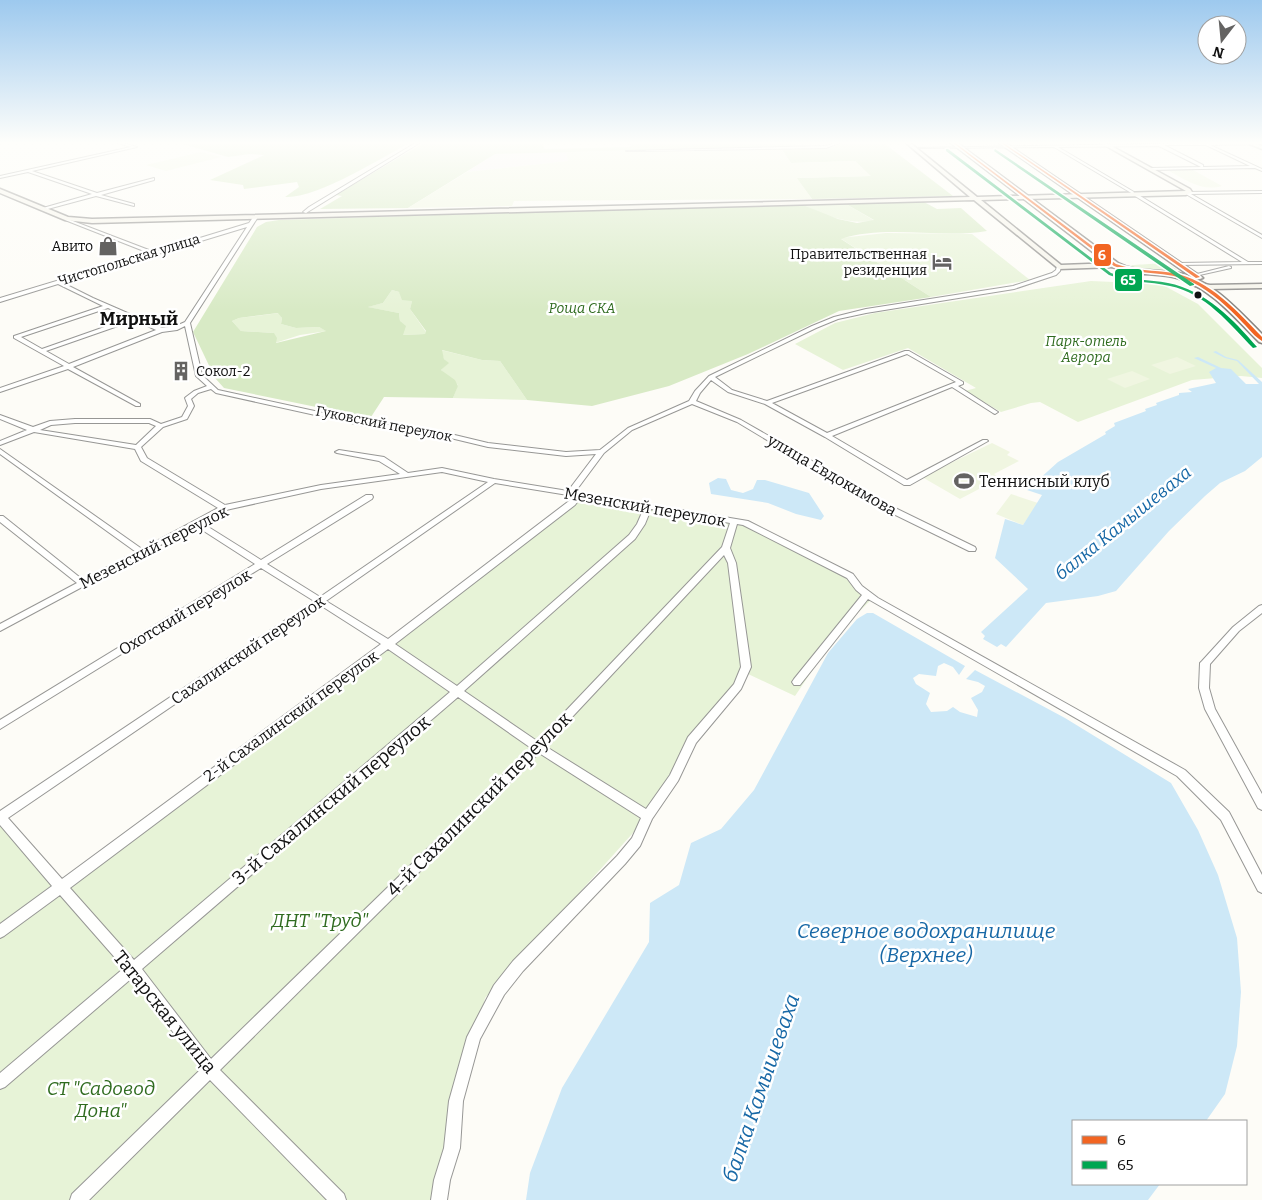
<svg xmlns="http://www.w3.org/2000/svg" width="1262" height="1200" font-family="Bitter,serif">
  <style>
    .industrial { fill: #f5f0f3 }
    .green { fill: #e7f3d7 }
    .forest { fill: #d8eac5; fill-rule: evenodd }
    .pitch { fill: #f0f6e1 }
    .water { fill: #cde8f7 }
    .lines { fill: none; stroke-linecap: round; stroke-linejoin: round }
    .street-casing { stroke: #979795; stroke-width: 2 }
    .secondary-casing { stroke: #8e8d8b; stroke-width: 3 }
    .primary-casing { stroke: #858482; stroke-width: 3 }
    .street { fill: #fffffe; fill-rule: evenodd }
    .secondary { fill: #f6f4eb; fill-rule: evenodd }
    .primary { fill: #ede9dc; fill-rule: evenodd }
    .bus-1-casing { stroke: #fff; stroke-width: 3 }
    .bus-2-casing { stroke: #fff; stroke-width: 3 }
    .bus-1 { fill: #f26522; fill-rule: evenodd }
    .bus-2 { fill: #00a651; fill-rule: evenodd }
    .bus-dot { fill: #111; stroke: #fff; stroke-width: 2 }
    .labels { text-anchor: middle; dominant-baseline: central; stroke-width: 5; stroke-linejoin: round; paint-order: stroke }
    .far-poi-label { font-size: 14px; fill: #111; stroke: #fff; text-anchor: end }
    .far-street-label { font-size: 14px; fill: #111; stroke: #fff }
    .far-park-label { font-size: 14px; font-style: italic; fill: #2f6b1f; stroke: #fff }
    .street-label { font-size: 16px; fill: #111; stroke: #fff }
    .poi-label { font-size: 16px; fill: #111; stroke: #fff; text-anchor: start }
    .far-district-label { font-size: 18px; font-weight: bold; fill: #111; stroke: #fff }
    .water-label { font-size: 18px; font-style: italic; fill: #1768a6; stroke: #fff }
    .near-street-label { font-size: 19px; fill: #111; stroke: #fff }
    .near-park-label { font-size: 19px; font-style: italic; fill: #2f6b1f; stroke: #fff }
    .near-water-label { font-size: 21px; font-style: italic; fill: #1768a6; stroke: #fff }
    .line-badge { stroke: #fff; stroke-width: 2 }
    .badge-label { font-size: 14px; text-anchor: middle; font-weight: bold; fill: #fff }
  </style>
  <rect width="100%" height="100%" fill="#fdfcf7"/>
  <path class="industrial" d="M566 152 568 161 467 172 495 154Z"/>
  <path class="green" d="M846 204 875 221C846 224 829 217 803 205Z
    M886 233 972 234 1030 280 931 297 840 238Z
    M1132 265C1144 265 1168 260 1177 270L1143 272 1129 268Z
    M1091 281 1161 284 1198 304 1262 368V378L1241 376 1192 380 1078 422 1040 402 1031 403 1001 412 965 391 976 388 908 348 843 370 795 344 835 323 875 313Z
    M392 290 399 292 412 301 410 309 426 332 425 334 402 335 399 313 367 307 383 303Z
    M279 313 282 318 281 324 296 328 319 327 327 331 300 335 275 343 274 333 241 331 232 321 239 318Z
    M441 350 482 360 500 361 527 400 453 398 458 385 441 370 448 363 444 359Z
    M581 497 686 514 755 528 842 570 872 599 839 631 795 696 746 673 675 765 641 824 485 998 440 1200H0V821L57 889Z"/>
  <path class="forest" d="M176 142H412C382 157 317 199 285 197L299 187 297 182 244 189 243 185 210 180 264 155 250 154 228 157Z
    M425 142H543L544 149 631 147 629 142H777L803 146 495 154 408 208 320 209 342 196 336 195Z
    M844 142 885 144 953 196 812 199 796 178 870 176 855 161 791 163 782 150 831 148Z
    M924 202 937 209 961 208 987 231C941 239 885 224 841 239L931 297 839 311 748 354 669 386 592 406 527 400 500 361 482 360 442 350 444 359 449 363 441 370 455 380 458 386 453 398 384 397 371 417H365L224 388 215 378 193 332 257 227 266 222 279 220 657 208 803 205 838 219 857 223 874 220 846 204ZM392 290 399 292 402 300 412 301 410 309 426 331 425 334 403 335 406 326 400 321 399 313 368 307 383 303ZM278 313 282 318 281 324 296 328 319 327 326 331 276 343 277 338 274 333 241 331 232 321 239 318Z"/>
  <path class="pitch" d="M803 146 823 148 782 150 791 163 855 161 871 176 797 178 812 199 514 201 512 206 408 208 467 172 568 161 566 152Z
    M201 152 221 157 166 171 146 165Z
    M1179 170H1193L1222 186C1202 192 1186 180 1169 171Z
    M1177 357 1196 366 1170 374 1151 365Z
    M1132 371 1150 379 1125 388 1107 379Z
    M992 443 1010 452 1007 455 1019 461 994 474 1000 478 960 499 922 477Z
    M1011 494 1038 503 1023 525 996 514Z"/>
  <path class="water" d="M1216 351 1226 357 1238 360 1262 382V457L1245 471 1220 483 1205 496 1169 531 1116 591 1098 596 1046 603 1006 647 1001 644 997 647 983 639 985 636 981 632 1028 589 995 558 1005 519 1023 525 1042 495 1027 490 1058 462 1106 434 1105 432 1115 426 1114 423 1146 411 1145 409 1157 405 1156 403 1179 395V393L1192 392 1188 389 1216 383 1209 372 1216 368 1194 358 1198 357 1221 368 1231 369 1246 384H1259L1237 361 1225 358 1213 352Z
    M718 478 726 479 731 490 743 493 753 489 757 480H765L809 493 824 516 821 520 796 514 768 503 711 494 709 483Z
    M867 613H873L965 666 959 675 953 667 944 663 938 666 936 676 919 674 913 678 916 684 930 693 926 704 931 712 947 711 953 707 960 712 977 717 978 710 971 698 982 692 985 686 978 682 966 679 975 670 1065 718 1171 783 1198 830 1218 875 1237 938 1241 992 1237 1046 1225 1094 1206 1121H1073V1184H1160L1148 1200H526L530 1173 562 1088 649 942 650 903 679 885 691 843 721 829 754 790 828 653 857 619Z"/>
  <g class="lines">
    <defs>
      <path id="street" d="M115 142H119L137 147 32 171 97 193 154 178V180L101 195 134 204V206L96 196 44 210 43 208 92 194 28 172 0 178V176L131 147Z
        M417 142H421L306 213 303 212 309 207Z
        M838 142H842L826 148 626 151 826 146Z
        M1262 142V144L1210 145 1262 169V171L1255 168 1149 170 1150 168 1201 167 1159 146 1058 147 1134 192 1133 194 1054 147 913 148ZM1164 145H1206L1250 166 1203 167V165Z
        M1262 191V193L1191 194 1262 235V238L1184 193 1186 192Z
        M1135 194H1137L1248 262H1262V264L1177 265V263H1179L1242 262 1135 196Z
        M254 216 258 217 190 323 202 375 218 390 365 422 438 431 488 443 566 452 600 450 628 428 689 401 695 391 709 376 812 326 834 317 866 309 1013 286 1052 273 1056 270 1057 266H1061L1060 271 1056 275 1014 289 866 313 838 319 816 328 715 377 732 390 767 401 905 351H909L963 382V384L958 386 998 412 995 414 993 413 952 387 832 436 907 480 983 440H987L988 441 910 485H904L825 437 765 404 728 392 711 380 700 393 696 401 741 420 885 503 975 547 976 549 975 551H969L879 507 737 422 692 404 632 430 604 453 575 492 748 521 853 574 862 586 878 598 1185 770 1229 812 1262 875V893L1258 891 1221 820 1177 776 868 599 800 685H794L792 682 794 679 862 595 856 590 847 578 743 525 737 524 730 548 736 563 751 667 741 689 696 743 678 781 652 819 640 846 625 864 523 971 504 995 480 1039 463 1101 460 1148 450 1180 447 1200H431L434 1180 444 1148 449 1101 467 1037 494 985 513 961 617 856 632 838 641 818 539 753 220 1070 344 1194 346 1200H327L210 1080 89 1200H70L72 1194 201 1069 132 978 5 1087 0 1089V1073L124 968 60 895 4 936 0 938V924L52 886 0 825V811L314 601 261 568 0 729V720L255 564 196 526 0 631V624L77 583 0 522V516H3L83 580 136 552 0 454V449L142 549 218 508 141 461 135 449 34 432 0 445V441L27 430 0 419V415L33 427 50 421 75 419H150L161 424 182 417 188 406 185 398 186 397 194 391 207 386 196 376 185 326 177 330 162 332 73 367 140 404V406H136L68 369 0 392V388L64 366 14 338V336L103 306 58 284 0 302V298L149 253 65 220V218L154 252 249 223ZM247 227 185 322 176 326 162 328 93 298 63 283ZM108 308 130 318 42 349 21 337ZM135 320 156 330 69 364 46 351ZM907 354 956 382 827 433 772 403ZM211 389 216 393 365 426 438 435 488 447 566 456 596 454 568 491 494 479 442 468 408 473 384 457 339 450 335 452 337 453 379 461 400 474 321 485 225 505 147 458 141 447 163 427 187 419 194 406 191 399 198 393ZM75 423H149L156 426 136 445 40 430 51 425ZM442 472 488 482 320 597 267 564 372 499 373 497 372 495H366L261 560 202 523 226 510 321 489ZM495 483 574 496 569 501 388 639 326 601ZM581 497 644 508 637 524 629 535 457 686 395 644 575 505ZM651 509 730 523 722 547 537 741 464 691 635 539 645 524ZM724 555 728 563 741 667 734 684 688 737 670 775 646 809 545 746ZM320 605 381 644 62 879 8 818ZM388 649 450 692 134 960 70 888ZM458 697 531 748 211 1059 142 969Z
        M1229 266 1231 267V268L1195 276 1193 275Z
        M1262 605V613L1239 631 1210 664 1209 688 1215 709 1262 794V810L1258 808 1205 709 1199 688 1200 663 1202 661 1233 627 1259 606Z"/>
      <path id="secondary" d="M905 142H909L977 197 1186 191 1099 142H1104L1190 189 1192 192 1186 195 981 200 1061 265 1115 263 1118 265 1115 267 1059 269 974 200 92 223 65 220 0 193V189L68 217 92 219 970 197Z
        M1245 142H1250L1262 146V149Z
        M1195 282 1210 285 1262 284V288L1210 289 1195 286Z"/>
      <path id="primary" d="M950 142H956L1118 263C1137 273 1158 269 1179 273 1212 280 1239 311 1262 334V343L1259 342C1236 319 1210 287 1177 278 1155 272 1133 277 1112 267Z
        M998 142H1004L1203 278 1196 280Z"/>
    </defs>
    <use href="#street" class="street-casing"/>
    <use href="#secondary" class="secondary-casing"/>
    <use href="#primary" class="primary-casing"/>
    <use href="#street" class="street"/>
    <use href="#secondary" class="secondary"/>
    <use href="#primary" class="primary"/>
    <defs>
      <path id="bus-1" d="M952 142H954L1116 264C1135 271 1154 270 1173 273 1210 280 1237 311 1262 337V341C1255 337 1249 329 1243 323 1228 307 1212 292 1192 282 1167 270 1139 276 1114 266Z
        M1000 142H1002L1200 277 1196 278Z"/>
      <path id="bus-2" d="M946 149H948L1111 273C1130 281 1149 279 1168 283 1205 290 1234 320 1257 347L1253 348C1230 324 1205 293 1170 286 1149 281 1129 283 1109 275L946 151Z
        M995 149 1194 284V285L1190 286 994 151Z"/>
    </defs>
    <use href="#bus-1" class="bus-1-casing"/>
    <use href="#bus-2" class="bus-2-casing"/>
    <use href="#bus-1" class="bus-1"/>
    <use href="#bus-2" class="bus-2"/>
  </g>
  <linearGradient id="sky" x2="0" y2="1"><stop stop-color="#9dc9ee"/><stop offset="0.46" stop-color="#fefefb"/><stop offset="1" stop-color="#fefefb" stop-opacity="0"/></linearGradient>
  <rect width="1262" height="310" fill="url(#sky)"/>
  <defs>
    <symbol id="shop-bare" viewBox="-9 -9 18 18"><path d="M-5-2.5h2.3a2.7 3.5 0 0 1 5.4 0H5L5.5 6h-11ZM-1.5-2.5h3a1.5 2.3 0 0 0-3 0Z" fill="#646362" stroke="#fff" stroke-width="2.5" paint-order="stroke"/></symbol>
    <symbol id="hotel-bare" viewBox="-9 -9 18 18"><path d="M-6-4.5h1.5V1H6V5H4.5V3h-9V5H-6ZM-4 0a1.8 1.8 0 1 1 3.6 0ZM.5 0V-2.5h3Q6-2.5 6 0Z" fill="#646362" stroke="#fff" stroke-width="2.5" paint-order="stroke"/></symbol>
    <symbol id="building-bare" viewBox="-9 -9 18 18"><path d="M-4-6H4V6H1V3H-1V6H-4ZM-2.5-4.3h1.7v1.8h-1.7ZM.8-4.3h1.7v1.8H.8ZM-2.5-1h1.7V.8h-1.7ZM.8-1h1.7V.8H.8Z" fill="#646362" stroke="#fff" stroke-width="2.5" paint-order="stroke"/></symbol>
    <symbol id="stadium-bare" viewBox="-9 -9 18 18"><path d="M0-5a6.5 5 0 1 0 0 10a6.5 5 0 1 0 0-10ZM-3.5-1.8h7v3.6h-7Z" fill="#646362" stroke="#fff" stroke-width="2.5" paint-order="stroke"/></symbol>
  </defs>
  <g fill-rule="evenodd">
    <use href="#shop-bare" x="94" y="232" width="28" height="28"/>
    <use href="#hotel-bare" x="928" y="248" width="28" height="28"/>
    <use href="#building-bare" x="167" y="357" width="28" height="28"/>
    <use href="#stadium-bare" x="950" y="467" width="28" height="28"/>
  </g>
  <circle class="bus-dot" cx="1198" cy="295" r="4.5"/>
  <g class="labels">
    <g class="far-poi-label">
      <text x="93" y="246">Авито</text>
      <text x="927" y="254">Правительственная<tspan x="927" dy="16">резиденция</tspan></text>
      <text x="196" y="371" text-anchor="start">Сокол-2</text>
    </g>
    <g class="far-street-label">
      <text transform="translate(129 260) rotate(-17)">Чистопольская улица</text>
      <text transform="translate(384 424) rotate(11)">Гуковский переулок</text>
    </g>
    <g class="far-park-label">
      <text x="582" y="308">Роща СКА</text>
      <text x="1086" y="341">Парк-отель<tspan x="1086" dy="16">Аврора</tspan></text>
    </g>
    <g class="street-label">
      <text transform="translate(832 475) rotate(30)">улица Евдокимова</text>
      <text transform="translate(645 507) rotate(10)">Мезенский переулок</text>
      <text transform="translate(154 547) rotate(-27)">Мезенский переулок</text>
      <text transform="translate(185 612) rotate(-31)">Охотский переулок</text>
      <text transform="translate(248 650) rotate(-34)">Сахалинский переулок</text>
      <text transform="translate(291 716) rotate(-36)">2-й Сахалинский переулок</text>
    </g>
    <g class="poi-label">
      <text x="979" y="481">Теннисный клуб</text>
    </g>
    <g class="far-district-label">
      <text x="139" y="319">Мирный</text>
    </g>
    <g class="water-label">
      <text transform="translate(1123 523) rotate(-39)">балка Камышеваха</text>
    </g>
    <g class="near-street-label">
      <text transform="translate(331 800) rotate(-40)">3-й Сахалинский переулок</text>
      <text transform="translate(479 804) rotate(-45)">4-й Сахалинский переулок</text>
      <text transform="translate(165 1012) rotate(51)">Татарская улица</text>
    </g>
    <g class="near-park-label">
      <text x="320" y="920">ДНТ "Труд"</text>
      <text x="101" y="1088">СТ "Садовод<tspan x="101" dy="22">Дона"</tspan></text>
    </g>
    <g class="near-water-label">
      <text x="926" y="931">Северное водохранилище<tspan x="926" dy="24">(Верхнее)</tspan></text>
      <text transform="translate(761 1088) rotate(-71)">балка Камышеваха</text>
    </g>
  </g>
  <g class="line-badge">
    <rect x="1093" y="243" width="19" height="24" rx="5" fill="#f26522"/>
    <rect x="1114" y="268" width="29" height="24" rx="5" fill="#00a651"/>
  </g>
  <g class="badge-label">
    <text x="1102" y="260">6</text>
    <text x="1128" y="285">65</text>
  </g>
  <rect x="1072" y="1120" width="175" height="65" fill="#ffffff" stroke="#a0a0a0"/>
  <rect x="1082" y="1136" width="25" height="8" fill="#f26522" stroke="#a0a0a0"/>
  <text x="1117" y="1145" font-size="15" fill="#111111">6</text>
  <rect x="1082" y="1161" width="25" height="8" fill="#00a651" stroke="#a0a0a0"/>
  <text x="1117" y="1170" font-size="15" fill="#111111">65</text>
  <g transform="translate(1222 40) rotate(196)"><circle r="24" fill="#ffffff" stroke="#a0a0a0"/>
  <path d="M0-4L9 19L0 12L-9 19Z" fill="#646362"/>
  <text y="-8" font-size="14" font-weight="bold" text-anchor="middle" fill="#111111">N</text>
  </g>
</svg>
